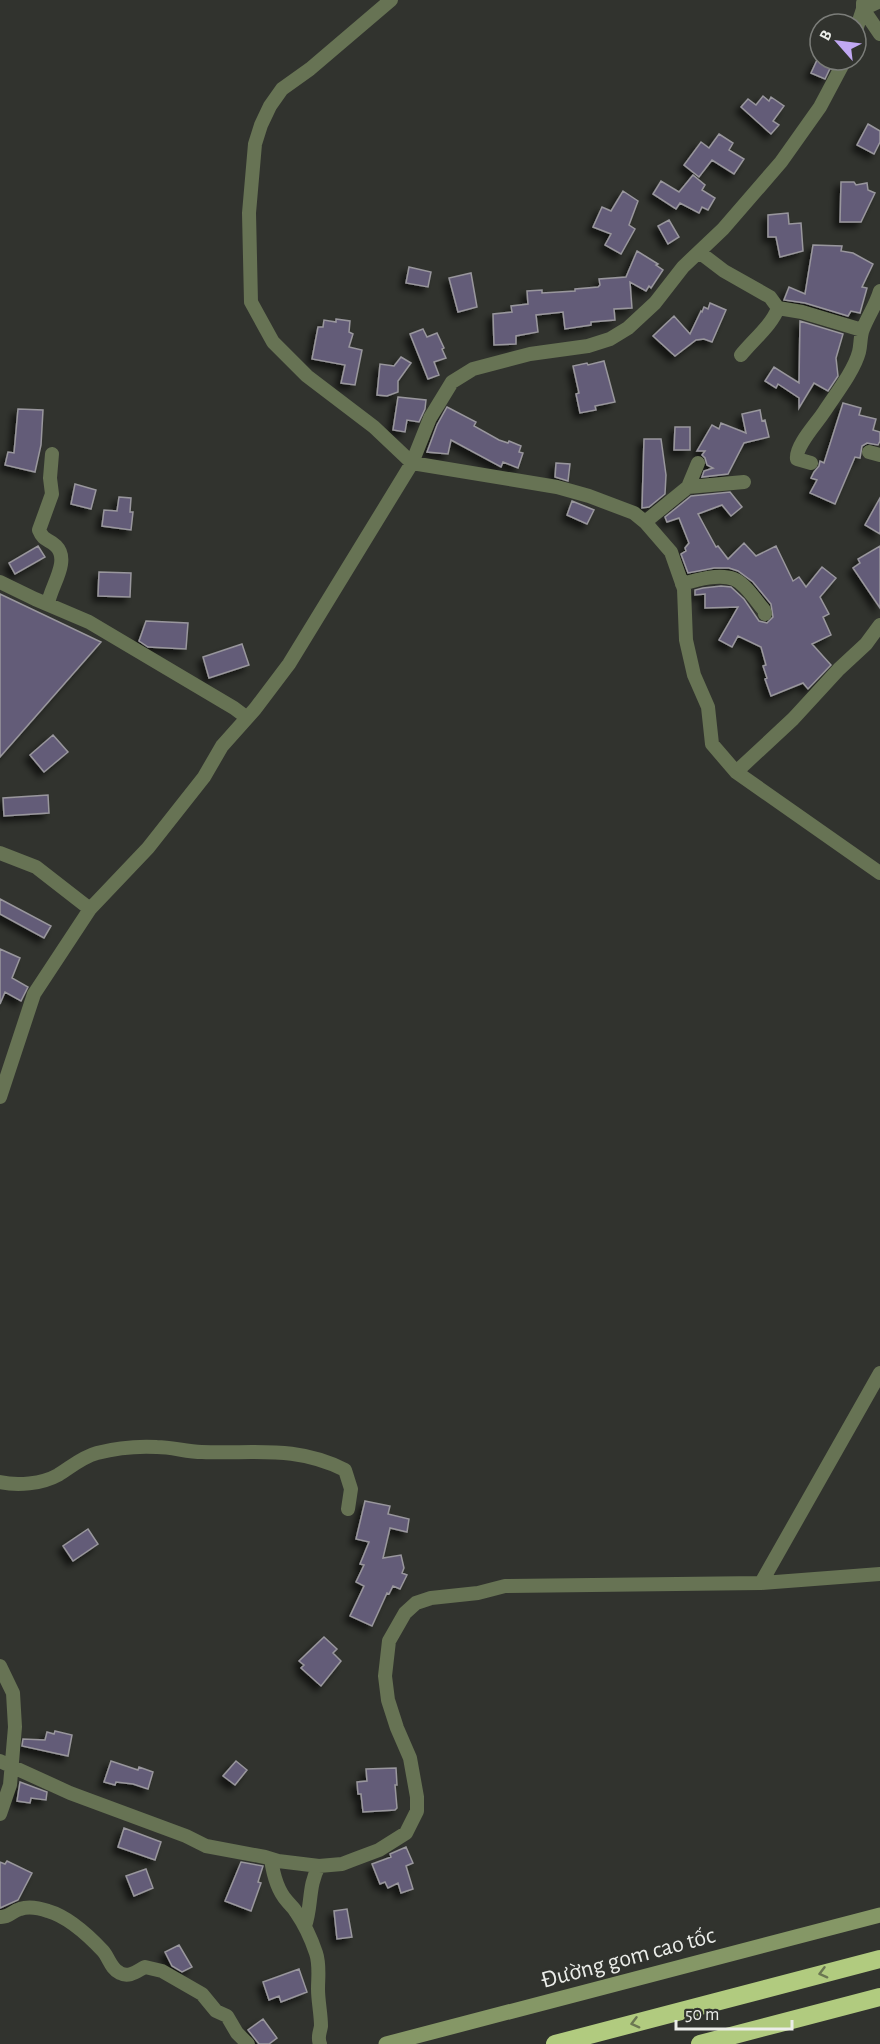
<svg xmlns="http://www.w3.org/2000/svg" width="880" height="2044" font-family="'Alegreya Sans',sans-serif">
  <style>
    .building { fill: #645c78; stroke: #99979d; stroke-width: 1.5; filter: url(#shadow) }
    .lines { fill: none; stroke-linecap: round; stroke-linejoin: round }
    .street { stroke: #677354; stroke-width: 14 }
    .secondary { stroke: #859766; stroke-width: 15 }
    .highway { stroke: #b1cb7f; stroke-width: 18 }
    .oneway { stroke: #6b7752 }
    .labels { text-anchor: middle; dominant-baseline: central; stroke-width: 4.5; stroke-linejoin: round; paint-order: stroke }
    .street-label { font-size: 24px; fill: #ebede9; stroke: #31332e }
  </style>
  <defs>
    <filter id="shadow"><feDropShadow dx="-5" dy="5" stdDeviation="3" flood-color="#0009"/></filter>
  </defs>
  <rect width="100%" height="100%" fill="#31332e"/>
  <path class="building" d="M817 60H834L825 79 811 73Z
    M763 96 769 101 771 97 784 106 773 121 779 125 771 134 741 107 748 99 756 105Z
    M868 124 880 131V142L874 154 857 145Z
    M719 134 733 143 729 150 744 159 734 174 712 160 699 177 684 165 701 142 709 148Z
    M693 175 705 185 702 190 715 198 708 210 702 207 699 213 680 203 676 209 653 194 661 181 679 192Z
    M841 182H854L856 185 867 183 868 190 875 193 861 222H840Z
    M623 191 638 201 629 225 635 229 621 254 605 245 611 234 593 227 602 207 611 211Z
    M788 213 789 224 801 223 803 251 780 257 776 237H768V215Z
    M669 220 679 237 668 244 658 226Z
    M813 245 842 246 841 251 853 253 873 264 862 287 867 288 860 313 851 311 848 316 805 303 784 300 789 287 805 294Z
    M637 251 658 264 656 265 663 270 651 288 649 286 646 291 630 282 632 308 614 309 615 320 591 322V325L565 329 563 312 536 315 538 332 516 336V344L494 345 493 314 512 312 511 306 528 304 527 291 542 290V293L575 291V289L598 287 600 285 599 279 626 277Z
    M409 267 431 272 428 287 406 283Z
    M471 273 477 307 458 312 449 278Z
    M710 303 726 310 712 342 704 339 696 340 675 356 653 336 674 316 690 334 701 311 702 312 704 307 708 309Z
    M336 319 350 321 349 332 353 334 349 347 362 350 355 385 341 383 345 365 312 359 318 327H323L324 320 336 322Z
    M800 321 843 334 836 358 838 376 828 391 814 383 799 408V398L778 384 776 388 765 381 774 367 799 383Z
    M423 329 427 337 437 333 444 348 442 349 446 358 434 362 439 375 428 379 410 334Z
    M401 357 411 363 398 381V392L387 396 377 395 380 364 394 366Z
    M604 361 615 402 595 406 596 410 580 413 576 394 579 393 573 366 587 363 588 365Z
    M398 397 426 400 425 409 419 422 407 420 405 432 393 430Z
    M843 403 861 408 859 415 876 419 873 430 880 432V441L878 445 867 443 862 446 860 458 855 457 835 504 810 493 817 480 811 478 814 472 819 466 820 461 824 463Z
    M447 407 476 422 474 426 499 440 508 443 509 441 521 446 519 452 523 453 518 468 503 462 501 467 451 440 448 454 427 452 437 425Z
    M18 409 43 410 41 445 35 472 5 465 8 452 14 453Z
    M760 410 762 421 765 420 769 437 744 443 728 474 702 477 704 471 713 468 707 465 705 458 702 455 705 451H697L712 425 719 429 721 423 746 433 742 414Z
    M675 427H690V450H674Z
    M644 439H661L666 475 665 494 649 507 642 508Z
    M556 463 570 464 568 481 555 477Z
    M75 484 96 490 91 509 71 504Z
    M730 492 742 507 731 516 722 505 698 514 716 547 718 546 728 559 744 543 756 556 776 546 793 581 799 577 806 587 822 567 836 578 820 597 829 614 823 617 831 635 812 644 831 665 808 689 803 683 771 696 765 679 767 678 763 666 766 665 761 647 738 636 732 647 719 640 738 607 705 608V594L695 595V590L703 588 721 586 731 587 744 599 759 621 767 623 773 617 771 604 753 582 738 571 729 568H714L688 573 681 554 686 551 685 548 689 543 679 518 667 522 665 517 691 496Z
    M119 497 131 498 130 512H133L131 530 102 526 104 510 117 511Z
    M880 498V534L865 525Z
    M572 501 594 510 587 524 567 515Z
    M38 546 45 557 15 574 9 563Z
    M880 546V608L853 568 860 563 858 559Z
    M99 572 131 573 130 597 98 596Z
    M0 594 101 642 0 757Z
    M146 621 188 623 186 649 148 647 139 641Z
    M242 644 249 665 209 678 203 657Z
    M53 735 68 752 44 772 30 755Z
    M48 795 49 813 4 816 3 798Z
    M0 899 51 926 44 938 0 914Z
    M0 949 20 958 12 978 28 987 21 1001 5 992 0 1004Z
    M365 1501 390 1506 388 1514 409 1519 407 1532 390 1528 383 1558 401 1555 404 1568 402 1573 407 1575 400 1589 393 1586 389 1594 387 1593 372 1626 350 1616 364 1586 356 1582 364 1565 360 1564 369 1542 356 1539Z
    M88 1529 98 1544 73 1561 63 1546Z
    M324 1637 337 1649 333 1653 341 1661 321 1686 301 1668 304 1665 299 1661Z
    M55 1731 72 1735 68 1756 22 1746 23 1739 45 1740 47 1732 54 1734Z
    M111 1761 138 1770 139 1767 153 1772 148 1789 133 1784 116 1782 115 1785 104 1782Z
    M236 1761 247 1770 235 1785 223 1776Z
    M396 1768 397 1785H395L397 1808 395 1810 363 1812 361 1794H358L357 1782 367 1781 366 1769Z
    M20 1782 47 1792 46 1800 31 1798 30 1803 17 1801Z
    M124 1828 161 1842 155 1860 118 1847Z
    M406 1847 413 1863 406 1866 413 1889 401 1893 398 1883 388 1888 385 1882 380 1884 372 1864 391 1857 390 1854Z
    M7 1861 32 1873 18 1900 0 1908V1862L5 1864Z
    M241 1862 263 1866 258 1882 261 1883 251 1911 225 1901Z
    M146 1869 153 1888 134 1896 126 1876Z
    M347 1909 352 1937 337 1939 334 1911Z
    M179 1945 192 1967 182 1972 172 1966 165 1952Z
    M299 1969 307 1992 281 2002 279 1996 269 2000 263 1982Z
    M263 2019 277 2038 269 2044H259L248 2030Z"/>
  <g class="lines">
    <path class="street" d="M391 0 310 69 282 89 270 106 261 125 255 144 249 213 251 302 273 342 307 376 374 427 412 463 557 487 589 496 634 513 645 522 671 552 684 589 686 640 694 675 708 707 712 744 736 772 880 873
      M880 1 863 9 880 34
      M856 30 863 9V3
      M699 252 724 271 770 297 778 308C772 325 753 340 741 355
      M778 308 802 312 862 330
      M869 452 880 455
      M811 463 797 459C795 446 817 423 824 412 835 395 854 371 859 352 861 344 860 336 863 329 868 316 876 305 880 291
      M688 487 744 482
      M645 522 688 487 698 463
      M0 582 35 599 89 622 234 708 246 717
      M682 584C696 580 719 573 734 579 746 584 756 601 764 610L765 614
      M48 604C50 587 71 561 56 546 48 538 44 542 39 530L52 494 50 478 52 454
      M736 772 793 719 839 669 866 644 880 625
      M0 853 36 867 90 909
      M0 1097 34 994 90 909 148 848 204 777 222 746 255 709 289 664 412 463 430 418 452 382 473 369 530 354 588 346 610 339 628 328 655 303 683 267 723 229 781 162 820 107 845 60
      M0 1482C17 1486 42 1484 58 1475 71 1467 82 1457 97 1453 116 1448 138 1446 157 1447 172 1447 187 1452 202 1452 255 1454 295 1445 345 1470L351 1489 348 1509
      M761 1583 880 1373
      M0 1666 13 1693 15 1727 10 1785 0 1814
      M0 1761 70 1793 186 1836 206 1846 265 1857 278 1861 319 1866 342 1864 355 1859 379 1850 406 1833 417 1811V1797L410 1758 397 1728 388 1700 385 1676 389 1641 405 1613 416 1603 431 1598 478 1593 505 1586 761 1583 880 1574
      M271 1859C273 1873 277 1890 287 1901 290 1905 294 1908 296 1912 305 1925 311 1938 316 1953 320 1965 318 1977 318 1989 318 2001 321 2014 321 2026 320 2033 317 2037 320 2044
      M0 1917C9 1918 12 1911 20 1909 29 1906 39 1908 48 1911 69 1917 88 1935 103 1951 109 1958 111 1969 120 1973 129 1978 137 1971 145 1967L162 1971 202 1994 216 2011 227 2016 237 2033 248 2044
      M305 1926C312 1906 308 1885 319 1866"/>
    <path class="secondary" d="M386 2044 880 1915"/>
    <path class="highway" d="M555 2044 880 1959
      M700 2044 880 1997"/>
  </g>
  <defs><path id="oneway-chevron" d="M-2-3.5L2.5 0L-2 3.5" fill="none" stroke-width="1.6" stroke-linecap="round" stroke-linejoin="round" transform="scale(1.5)"/></defs>
  <g class="oneway">
    <use href="#oneway-chevron" transform="translate(823 1973) rotate(165)"/>
    <use href="#oneway-chevron" transform="translate(635 2023) rotate(165)"/>
  </g>
  <g class="labels">
    <g class="street-label">
      <text transform="translate(628 1958) rotate(-15)">Đường gom cao tốc</text>
    </g>
  </g>
  <g transform="translate(838 42) rotate(298)"><circle r="28" fill="#31332e" stroke="#7b7d79" stroke-width="1.5"/>
  <path d="M0-4.5L10 22L0 15L-10 22Z" fill="#c1a8f3"/>
  <text y="-9" font-size="16" font-weight="bold" text-anchor="middle" fill="#ebede9">B</text>
  </g>
  <path d="M676 2020v9h116v-9" fill="none" stroke="#ebede9" stroke-width="3"/>
  <text x="685" y="2020" font-size="18" fill="#ebede9" stroke="#31332e" stroke-width="4.5" paint-order="stroke">50 m</text>
</svg>
